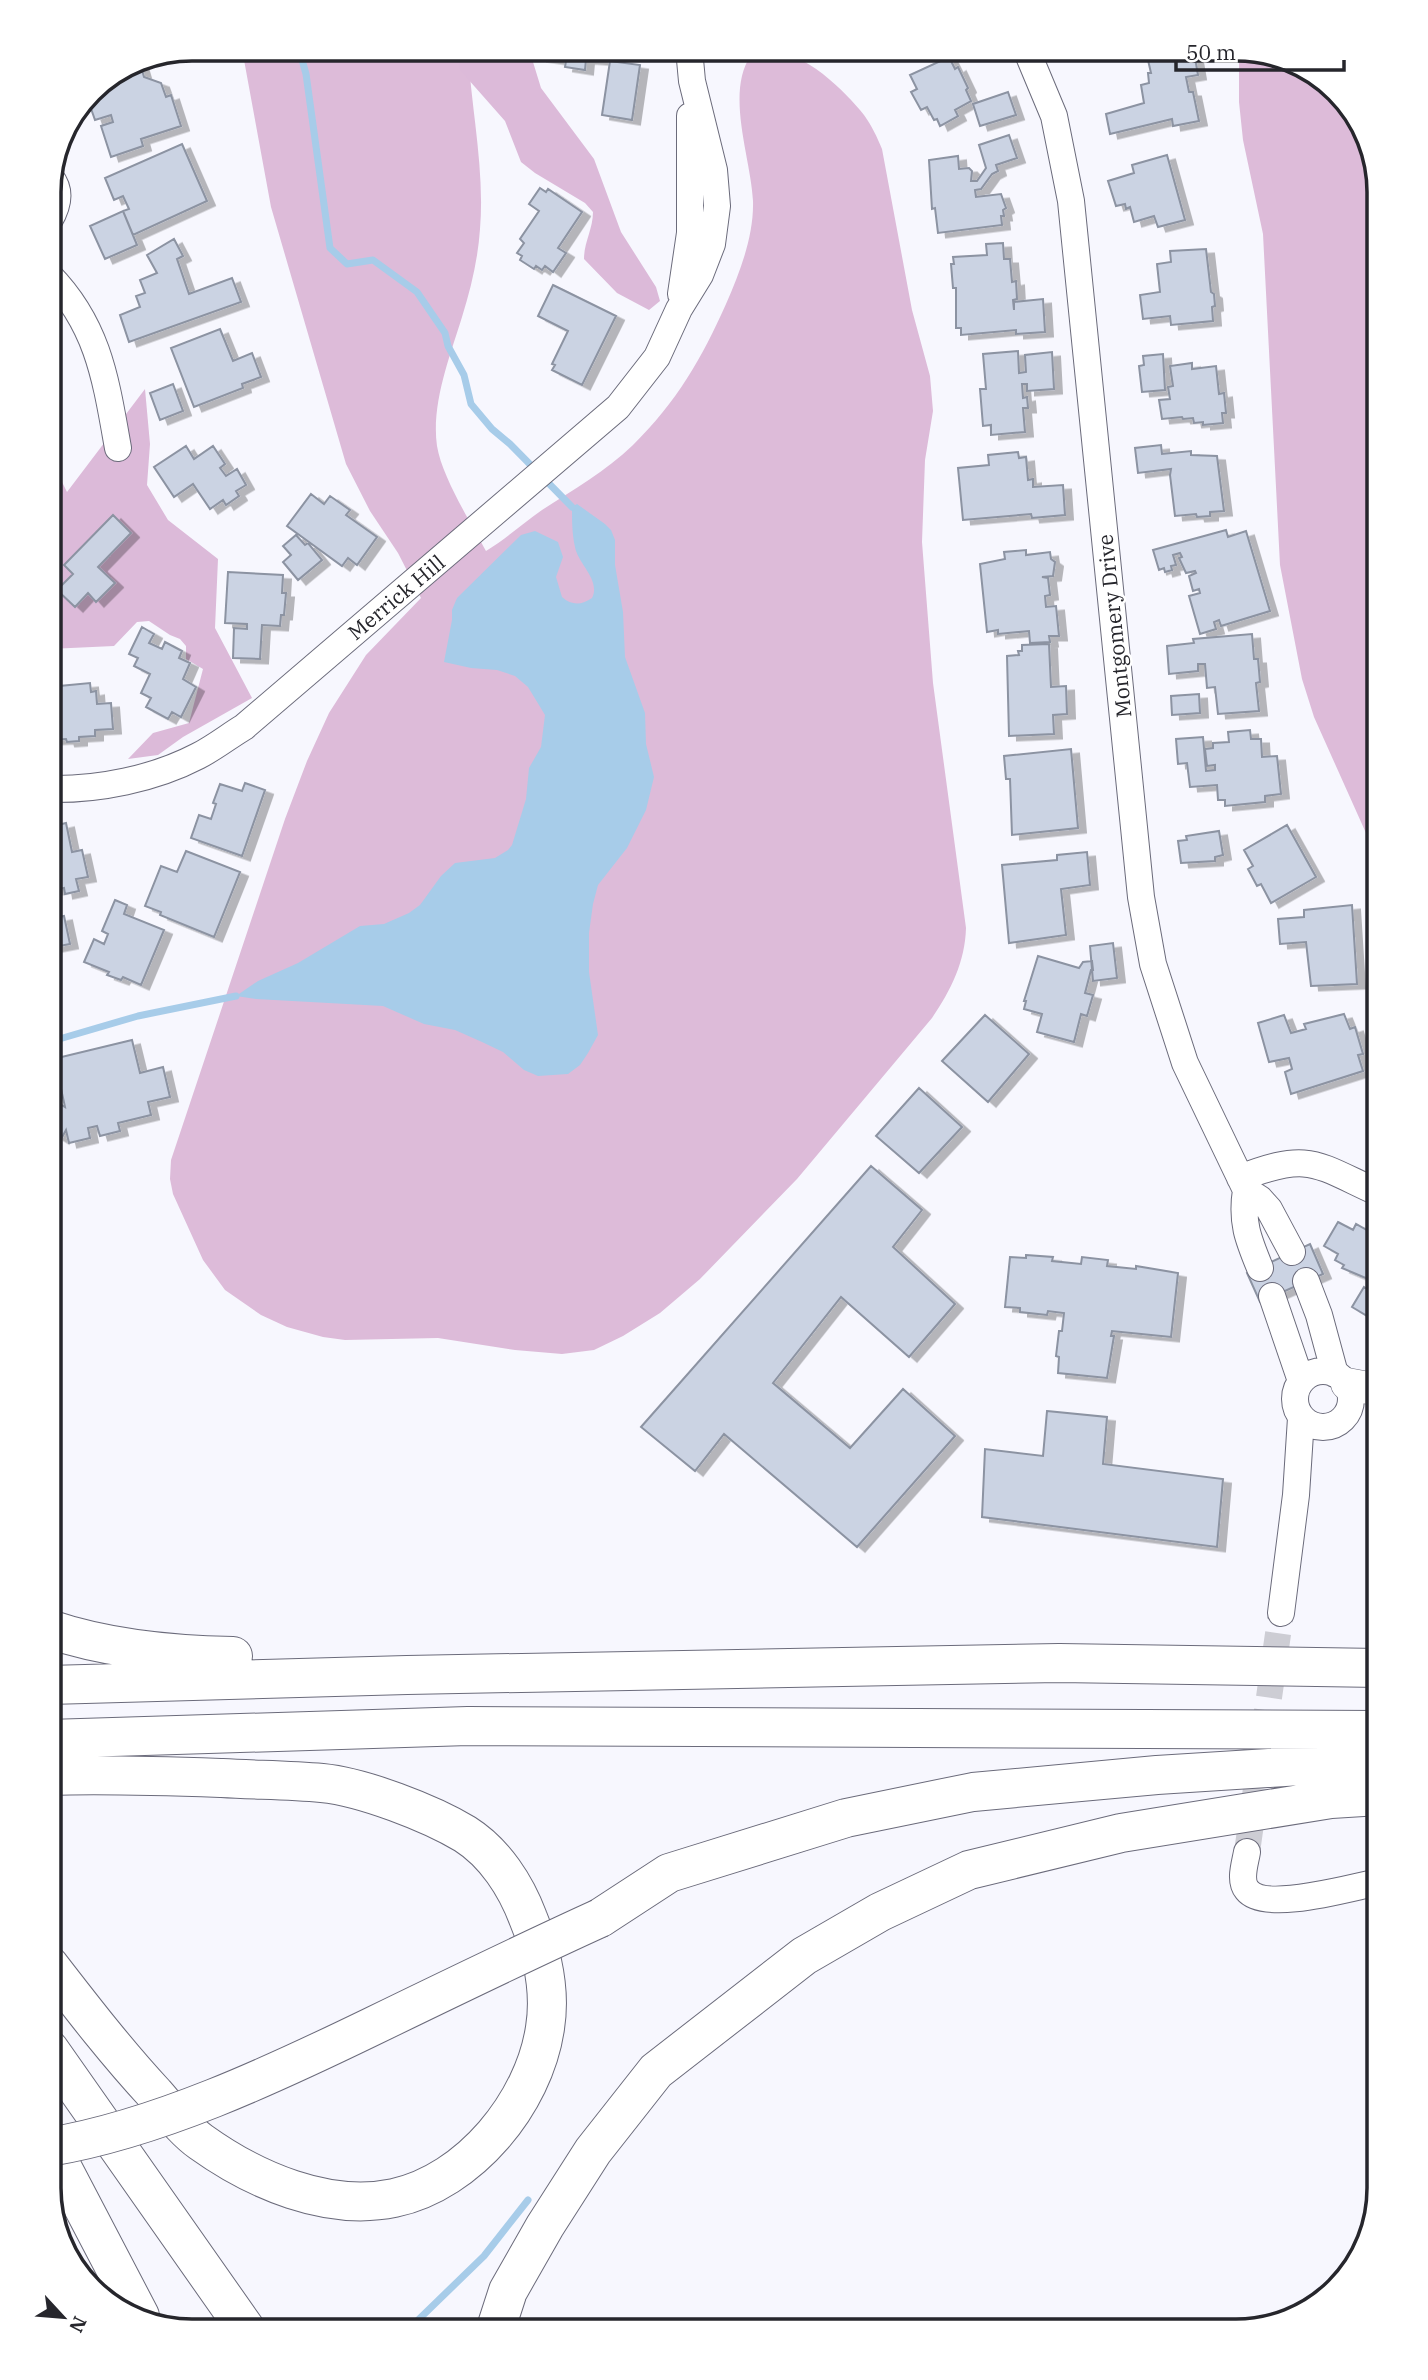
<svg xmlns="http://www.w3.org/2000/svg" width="1428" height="2380" font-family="'IBM Plex Serif',serif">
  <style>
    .green { fill: #ddbbd9 }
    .forest { fill: #dcbad9 }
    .water { fill: #a7cce9 }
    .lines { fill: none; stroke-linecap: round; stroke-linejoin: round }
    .stream { stroke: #a7cce9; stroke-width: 7 }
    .building { fill: #cbd3e3; stroke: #8c93a2; stroke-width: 2; filter: url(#shadow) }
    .minor-tunnel { stroke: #cdcdd4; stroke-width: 26; stroke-dasharray: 26 13; stroke-linecap: butt }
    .minor-casing { stroke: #6b6b7b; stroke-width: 28 }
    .tertiary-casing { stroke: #6b6b7b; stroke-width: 33 }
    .motorway-casing { stroke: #6b6b7b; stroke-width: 40 }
    .minor { stroke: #fff; stroke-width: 26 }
    .tertiary { stroke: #fff; stroke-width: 32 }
    .motorway { stroke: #fff; stroke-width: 38 }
    .motorway-bridge-casing { stroke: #6b6b7b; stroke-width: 40; stroke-linecap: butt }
    .motorway-bridge { stroke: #fff; stroke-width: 38 }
    .labels { text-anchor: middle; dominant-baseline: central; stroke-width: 5; stroke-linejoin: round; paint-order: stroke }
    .street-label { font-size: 21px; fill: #26262c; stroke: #fff }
    .rim { fill: none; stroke: #26262c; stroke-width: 3.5 }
  </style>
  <defs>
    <filter id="shadow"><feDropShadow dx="8" dy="4.5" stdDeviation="0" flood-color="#0004"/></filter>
  </defs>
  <rect width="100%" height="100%" fill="#f7f7fe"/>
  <path class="green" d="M242 49H468C471 109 485 169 480 229 478 259 471 288 462 317 450 356 431 404 437 446 442 477 471 523 486 551 506 539 523 523 542 510 573 490 606 471 633 445 676 403 702 358 726 304 740 272 754 236 753 201 751 158 725 93 751 55 788 35 842 87 864 115 872 126 877 137 882 149L912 310 930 376 933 411 925 460 922 542 933 683 966 928C965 962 951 990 932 1018L797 1179 700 1279 660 1313 623 1336 594 1350 562 1354 515 1350 438 1338 345 1340 323 1337 287 1327 261 1315 225 1290 203 1260 173 1194 170 1179 171 1160 285 819 307 761 329 713 366 655 421 598 398 553 370 511 346 464 271 207Z
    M1239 49H1246L1316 73 1364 129 1379 192V893L1376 865 1370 842 1314 717 1302 679 1280 565 1263 234 1243 140 1239 102Z"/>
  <path class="forest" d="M456 49H529L541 88 594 159 621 232 656 287 660 301 649 310 617 293 584 259C584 242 593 229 593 212L585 203 535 173 521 162 505 121 460 70Z
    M145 389 150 444 147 485 168 520 218 559 215 628 252 698 183 737 158 755 128 759 153 733 189 723 203 669 186 659V646L180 639 170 635 149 621 137 622 114 646 49 649V456L67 492Z"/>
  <path class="water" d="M577 504 605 524 611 530 615 540V565L623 612 625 657 645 713 646 744 654 777 646 810 627 848 598 885 593 904 589 933V972L598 1035 588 1053 580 1065 568 1074 538 1076 524 1070 503 1052 482 1042 455 1030 424 1024 383 1006 256 999 236 996 258 981 298 963 360 926 384 924 409 913 420 905 441 876 455 863 495 858 508 850 512 845 526 799 529 768 541 747 545 715 528 687 515 676 497 670 471 668 444 662 452 620V610L457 598 521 535 535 531 558 542 563 557 556 577 562 597C572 606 582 605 592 598 601 580 578 564 575 547 572 534 572 520 572 507Z"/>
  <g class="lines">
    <path class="stream" d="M299 49 306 74 330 248 347 264 373 260 417 292 445 333 448 346 464 375 471 404 492 429 510 444 572 507
      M49 1042 138 1016 236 996
      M402 2331 415 2323 484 2256 528 2200"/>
  </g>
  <path class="building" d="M540 49H611L610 61 586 59 585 70 565 67 566 61 539 57Z
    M1074 49H1169V50L1074 51Z
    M1194 52 1198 75 1186 77 1189 92H1193L1199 121 1173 126 1172 119 1110 134 1106 114 1144 103 1141 85 1149 83 1148 73H1151L1148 60Z
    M949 57 955 69 958 67 968 88 966 90 971 101 955 110 958 116 940 126 937 119 934 120 927 107 921 110 911 92 917 89 910 75Z
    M139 60 144 77 161 83 166 97 171 95 181 126 141 139 143 146 111 157 101 126 113 122 111 115 95 120 87 97 90 92 117 83 114 75Z
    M610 61 640 65 632 120 602 115Z
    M1008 92 1016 115 980 126 973 104Z
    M1009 135 1017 158 996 165 998 171 992 174 981 189 975 190 976 197 1001 194 1006 208 1003 210 1004 216H1001L1002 225 938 233 935 208 932 209 929 160 958 156 959 169 969 168 972 171 971 181H977L986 168 979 145Z
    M182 144 207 201 133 235 123 211 129 209 123 196 114 200 105 178Z
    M1167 155 1185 220 1158 227 1154 216 1134 222 1130 207 1126 209 1125 204 1116 206 1108 181 1134 173 1132 165Z
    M540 188 546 192 548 189 582 212 558 248 566 253 553 272 545 266 542 270 536 266 534 269 520 260 522 256 517 253 524 243 520 239 539 211 529 204Z
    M123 211 137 245 105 259 90 226Z
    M174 239 183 256 177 259 189 294 232 278 241 302 129 342 120 315 140 307 136 296 145 293 140 280 157 273 147 255Z
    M1003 243 1004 259H1010L1012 282 1016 281 1017 299 1013 300 1014 310V302L1043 299 1045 332 1016 334V330L961 335V328H956V288H953L951 264H954L953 257 987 255 986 244Z
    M1206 249 1211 292 1214 294 1215 306 1212 307 1213 321 1171 325 1170 316 1143 319 1140 295 1160 292 1157 264 1171 262 1170 251Z
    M553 285 616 316 582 385 552 370 555 365 552 364 568 331 538 316Z
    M220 329 233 361 252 353 261 377 242 384 243 388 194 407 171 348Z
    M1018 351 1019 373 1026 372 1025 355 1052 352 1054 389 1027 391V384H1022L1023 398 1027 397 1028 408H1023L1025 432 991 435V425L983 426 980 389H986L983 354Z
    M1163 354 1165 390 1142 392 1139 366 1144 365 1143 356Z
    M1192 363V369L1216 366 1219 394 1224 393 1226 413H1222L1223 423 1203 425V422L1194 423 1193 418 1183 419 1182 417 1162 419 1159 400 1170 399 1168 387 1173 386 1170 366Z
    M173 384 183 411 160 420 150 393Z
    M1161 445 1162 454 1191 451V455L1217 456 1224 511 1210 512V516L1197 517 1196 514 1175 516 1170 475 1171 469 1138 473 1135 448Z
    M186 446 194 459 213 446 225 464 220 468 226 476 237 469 246 485 236 491 239 496 226 505 223 500 210 509 193 484 174 497 154 467Z
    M1018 452 1019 458 1026 457 1028 480 1033 479V487L1063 485 1065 515 1032 518 1031 514 963 520 958 468 989 465 988 455Z
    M311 494 324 504 330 496 350 510 346 515 377 537 357 565 348 558 342 566 287 526Z
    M113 515 131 533 98 567 115 583 96 602 88 593 75 607 57 590 73 574 64 565Z
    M1226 530 1228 537 1246 531 1270 611 1221 626 1219 620 1214 622 1216 629 1200 634 1189 596 1200 593 1199 589 1193 591 1189 576 1196 573 1195 571 1186 573 1179 558 1182 557 1180 553 1173 555 1176 565 1171 566 1172 570 1165 572 1164 568 1159 570 1153 550Z
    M296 535 305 545 308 543 322 560 298 580 283 562 291 555 283 546Z
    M1026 550V555L1050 552 1051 559 1055 562 1053 576 1042 577 1048 578 1050 595 1045 596 1046 607 1056 606 1059 636H1049L1050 642 1030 643 1029 631 998 634V630L987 632 980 564 1005 559 1004 552Z
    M228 572 283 575 282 593H286L284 615H281L280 626 262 625 260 659 233 658 234 628 247 629V624L225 623Z
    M142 627 154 634 149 643 162 649 165 642 182 651 179 658 190 663 183 679 196 687 181 717 172 712 168 719 146 707 151 698 141 693 150 674 134 666 138 658 129 654Z
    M1252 634 1254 659H1258L1260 682 1256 683 1259 711 1218 714 1215 687 1207 688 1205 664H1198V671L1169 674 1167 646 1194 643 1193 639Z
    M1049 644 1051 687 1066 686 1067 714 1053 715 1054 734 1009 736 1007 656 1019 655 1018 651H1022V645Z
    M90 683 91 692 96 691 97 704 111 703 113 729 95 730V736L79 737V741L67 742 66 739 49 740V687Z
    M1199 694 1200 713 1172 715 1171 696Z
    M1250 730 1251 739H1261L1262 757 1277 756 1281 794 1265 796V802L1225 806V800H1218L1217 785 1190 787 1187 763 1178 764 1176 739 1203 737 1206 771 1215 770V765L1207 766 1205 749 1213 748V743L1229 742 1228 732Z
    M1071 749 1078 828 1012 835 1010 779H1006L1004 756Z
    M245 783 265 790 242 856 191 838 199 815 211 819 216 804 213 803 220 784 242 791Z
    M66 823 72 852 82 850 88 877 76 879 79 891 65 894 64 888 49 891V827Z
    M1287 825 1316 877 1271 903 1261 884 1257 886 1248 869 1253 866 1244 850Z
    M1219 831 1223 855 1215 857V861L1181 863 1178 841 1187 840 1186 836Z
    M186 851 240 872 214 937 160 915 161 912 145 906 161 866 177 872Z
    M1087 852 1090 885 1061 889 1066 935 1009 943 1002 865 1057 860V855Z
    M49 900 53 918 64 916 70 944 49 948Z
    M115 900 127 905 124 914 164 930 141 985 123 977 121 980 107 975 109 972 84 962 94 939 104 944 108 934 102 931Z
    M1352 905 1357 984 1311 986 1306 942 1280 944 1278 919 1304 917V910Z
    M1113 943 1117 978 1093 981 1090 946Z
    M1038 956 1079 968 1083 962 1092 961 1093 970H1091L1085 993 1093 995 1087 1016 1081 1014 1074 1042 1037 1032 1042 1014 1024 1009 1026 1001H1024Z
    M1344 1014 1350 1029 1355 1027 1363 1054 1358 1055 1363 1071 1291 1094 1285 1072 1292 1069 1289 1058 1269 1062 1258 1023 1284 1015 1291 1033 1306 1029 1304 1024Z
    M985 1015 1029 1054 988 1102 942 1061Z
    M132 1040 140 1073 163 1067 170 1097 148 1102 151 1115 118 1123 120 1131 100 1136 97 1126 88 1128 90 1138 69 1143 66 1130 61 1139 53 1134 49 1141V1098L65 1107 60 1084 49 1087V1060Z
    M919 1088 962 1127 919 1173 876 1136Z
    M871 1166 922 1210 893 1247 955 1304 909 1357 841 1297 773 1383 850 1448 903 1389 955 1436 857 1547 724 1434 695 1471 641 1427Z
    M1338 1222 1353 1230 1356 1224 1379 1237V1260L1368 1279 1342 1268 1344 1265 1335 1260 1338 1254 1324 1246Z
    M1310 1244 1323 1274 1260 1302 1247 1273Z
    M1026 1255 1053 1257 1052 1261 1081 1264 1082 1257 1108 1260 1107 1266 1136 1269V1266L1178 1273 1171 1337 1112 1331 1111 1336H1114L1107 1378 1058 1373 1059 1357 1056 1356 1059 1331H1062L1064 1313 1048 1311 1047 1315 1020 1312V1308L1005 1307 1010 1257 1026 1258Z
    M1364 1287 1379 1297V1311L1374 1320 1352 1307Z
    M1047 1411 1107 1417 1103 1464 1223 1479 1217 1547 982 1517 985 1449 1043 1456Z"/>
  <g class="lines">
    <path class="minor-tunnel" d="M1247 1852 1281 1613"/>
    <defs>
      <path id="minor" d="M1026 49 1054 116 1071 201 1141 897 1153 964 1185 1063 1246 1190 1260 1199 1269 1209 1292 1252
        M49 221C58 206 62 192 51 178
        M49 275C99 326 106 381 118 448
        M681 294 690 233V116
        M49 789C98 790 154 779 198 756 214 748 229 736 244 727L618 407 657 357 679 309 700 275 712 244 717 206 714 170 692 81 689 49
        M1240 1178C1310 1151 1315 1164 1379 1193
        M1246 1190C1241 1222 1248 1239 1260 1268
        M1306 1281 1319 1315 1335 1374
        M1272 1296 1301 1381
        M1295 1399a28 28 0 1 1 56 0a28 28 0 1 1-56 0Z
        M1281 1613 1296 1495 1301 1418
        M1247 1852C1245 1864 1239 1880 1247 1890 1265 1913 1352 1887 1379 1882"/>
      <path id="tertiary" d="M1347 1384 1379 1390"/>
      <path id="motorway" d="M49 1629C108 1649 171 1655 233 1656
        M49 1685 407 1675 1059 1663 1379 1668
        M49 1739 468 1726 1379 1730
        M600 1918 669 1873 846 1818 973 1792 1157 1775 1379 1761
        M49 1965C83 2009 117 2053 155 2094 169 2110 184 2130 201 2142 254 2180 327 2212 394 2198 469 2182 534 2103 545 2028 551 1991 542 1952 528 1918 516 1886 495 1853 465 1834 430 1813 363 1787 322 1783 289 1780 255 1780 222 1778 164 1776 107 1774 49 1776
        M49 2049 247 2331
        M49 2142 140 2316
        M495 2331 508 2291 545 2226 593 2151 656 2071 804 1956 880 1912 969 1870 1121 1833 1331 1799 1379 1796"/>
    </defs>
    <use href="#minor" class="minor-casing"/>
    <use href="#tertiary" class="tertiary-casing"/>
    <use href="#motorway" class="motorway-casing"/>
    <use href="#minor" class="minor"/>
    <use href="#tertiary" class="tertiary"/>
    <use href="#motorway" class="motorway"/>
    <defs>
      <path id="motorway-bridge" d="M49 2147C157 2129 272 2075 371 2027 447 1990 523 1953 600 1918"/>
    </defs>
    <use href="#motorway-bridge" class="motorway-bridge-casing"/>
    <use href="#motorway-bridge" class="motorway-bridge"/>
  </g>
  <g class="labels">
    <g class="street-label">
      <text transform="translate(396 597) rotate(-40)">Merrick Hill</text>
      <text transform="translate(1114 626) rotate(-96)">Montgomery Drive</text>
    </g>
  </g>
  <path d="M0 0H1428V2380H0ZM192 61H1236A131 131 0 0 1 1367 192V2188A131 131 0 0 1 1236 2319H192A131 131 0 0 1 61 2188V192A131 131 0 0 1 192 61Z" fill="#fff" fill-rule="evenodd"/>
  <path class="rim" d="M192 61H1236A131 131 0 0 1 1367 192V2188A131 131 0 0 1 1236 2319H192A131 131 0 0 1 61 2188V192A131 131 0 0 1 192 61Z"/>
  <g transform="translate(63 2317) rotate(116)" stroke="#ffffff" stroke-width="5" paint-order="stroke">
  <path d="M0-5L12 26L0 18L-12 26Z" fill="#26262c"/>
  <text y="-10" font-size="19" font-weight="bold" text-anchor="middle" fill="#26262c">N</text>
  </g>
  <path d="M1176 60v10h168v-10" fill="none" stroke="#26262c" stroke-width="3.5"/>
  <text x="1186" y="60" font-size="21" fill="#26262c" stroke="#ffffff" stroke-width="5" paint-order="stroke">50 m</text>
</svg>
